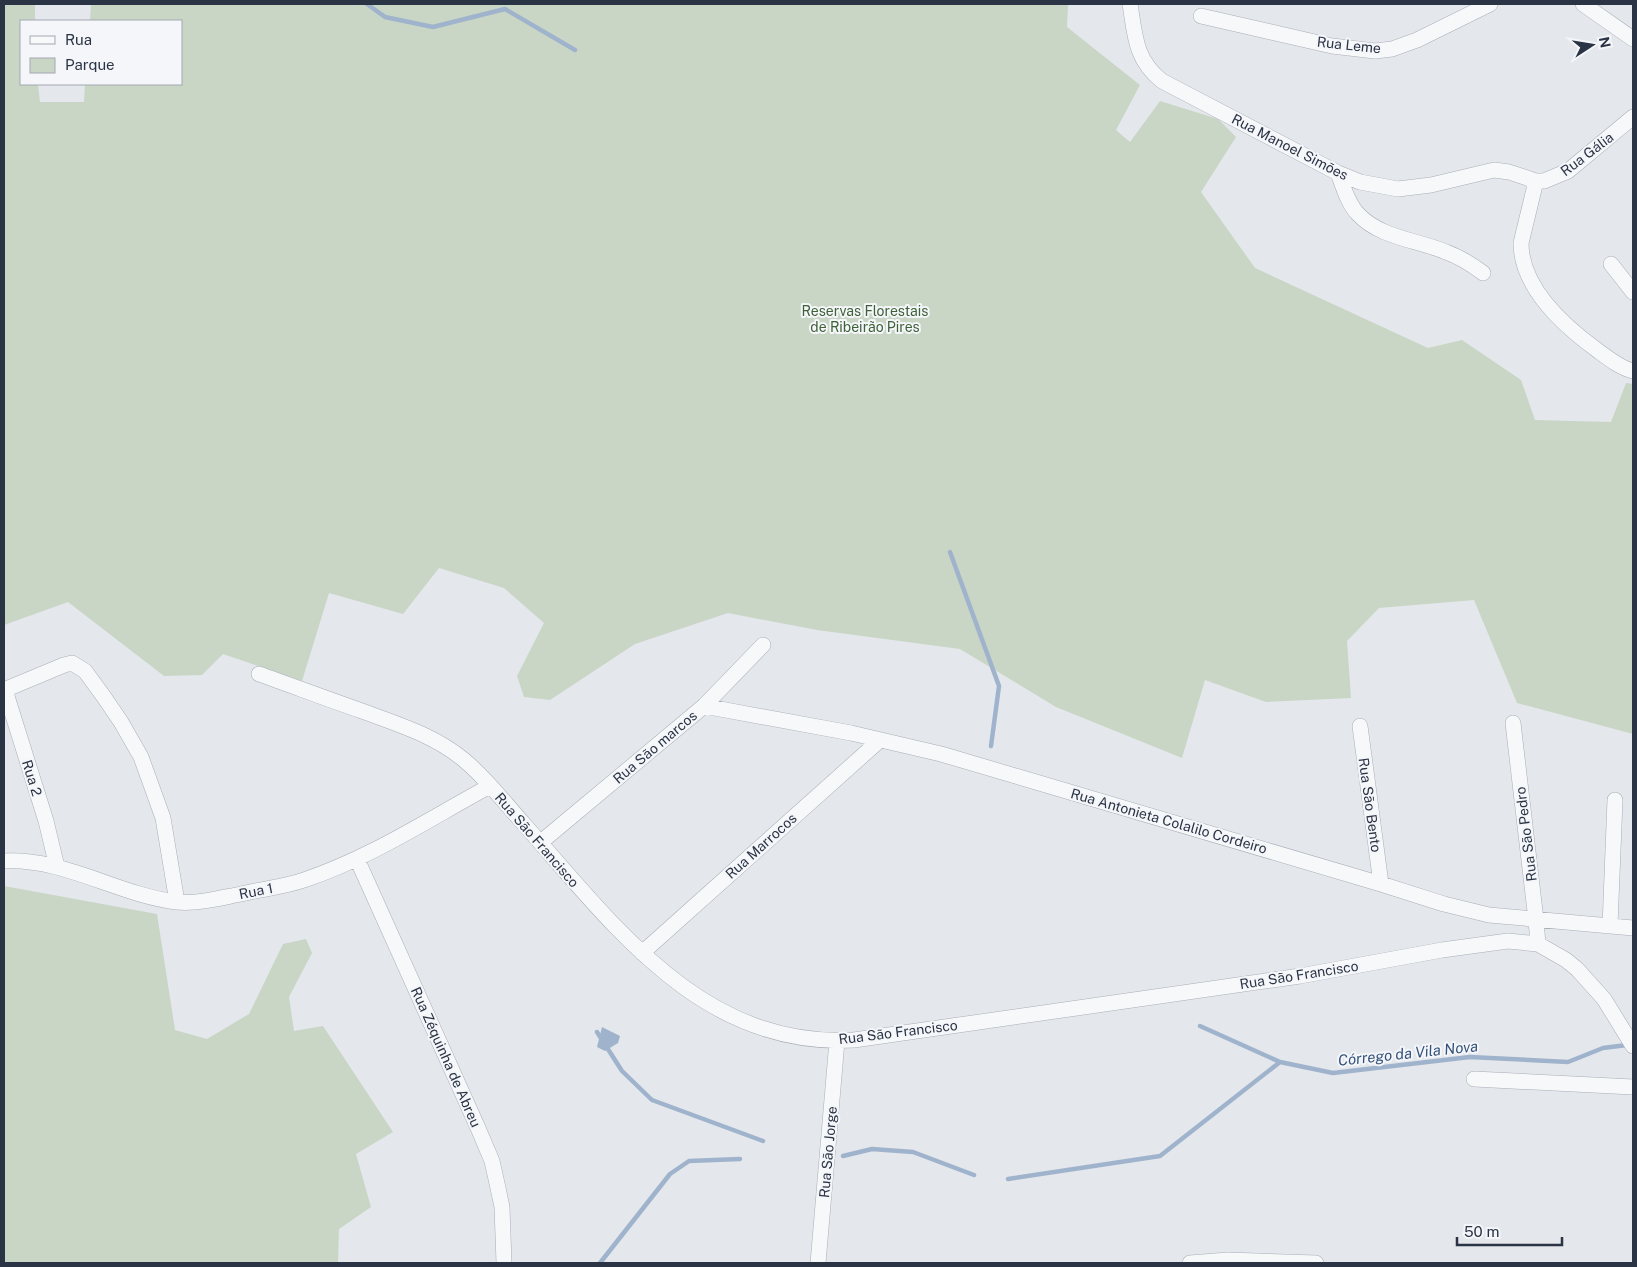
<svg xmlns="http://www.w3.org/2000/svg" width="1637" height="1267" font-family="'Public Sans',sans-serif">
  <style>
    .green { fill: #c9d6c5 }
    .water { fill: #9fb4cc }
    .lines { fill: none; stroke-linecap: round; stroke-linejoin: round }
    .stream { stroke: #9fb4cc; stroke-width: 4.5 }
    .minor-casing { stroke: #a9aeb7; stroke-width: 16 }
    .minor { stroke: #f7f8fa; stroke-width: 15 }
    .labels { text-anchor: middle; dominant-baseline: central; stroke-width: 4; stroke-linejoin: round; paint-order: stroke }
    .street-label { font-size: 14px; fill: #2b3445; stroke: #f4f6f9 }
    .park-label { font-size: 14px; fill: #3f6138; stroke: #f4f6f9 }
    .water-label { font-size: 15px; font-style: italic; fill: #34527a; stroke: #f4f6f9 }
  </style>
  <rect width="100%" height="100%" fill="#e4e7ec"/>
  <path class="green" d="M4 4H35V21H21V84H38L40 102H84L85 84H181V21H90L91 4H1068L1067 27 1140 85 1116 130 1130 142 1160 101 1218 119 1236 137 1201 192 1255 268 1428 348 1462 340 1521 380 1535 420 1611 422 1626 383 1633 384V734L1517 703 1474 600 1379 608 1347 641 1351 698 1266 702 1205 680 1182 758 1056 707 960 649 817 630 728 613 635 644 550 700 524 697 517 676 544 623 504 588 439 568 403 614 329 593 302 681 223 654 202 675 164 676 68 602 4 625Z
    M4 886 157 914 175 1030 207 1039 249 1014 283 944 306 939 312 953 289 997 294 1031 323 1026 393 1132 356 1154 371 1207 339 1229 338 1263H4Z"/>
  <path class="water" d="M602 1027 620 1036 618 1043 605 1051 597 1047Z"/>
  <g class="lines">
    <path class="stream" d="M367 4 385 17 433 27 505 9 575 50
      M950 552 999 686 991 746
      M1200 1026 1280 1062
      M597 1032 622 1071 652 1100 763 1141
      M843 1156 872 1149 913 1152 974 1175
      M1008 1179 1160 1156 1280 1062 1333 1073 1470 1057 1568 1062 1603 1048 1627 1045
      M600 1263 670 1174 689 1161 740 1159"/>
    <defs>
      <path id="minor" d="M1130 4C1135 35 1135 60 1162 81L1338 173 1360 182 1398 189 1431 185 1494 170 1509 172 1536 181H1544L1568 171 1633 117
        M1583 4 1633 39
        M1201 16 1332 46 1375 51 1392 49 1417 40 1490 4
        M1338 173C1343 186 1348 204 1358 214 1380 238 1418 240 1446 252 1460 257 1471 264 1483 273
        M1536 181 1521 243C1521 287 1564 326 1597 350 1608 358 1620 368 1633 371
        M1611 264 1633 292
        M259 674C293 686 327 699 362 711 397 724 434 735 464 760 486 778 504 802 523 823 614 925 702 1049 854 1040L1300 976 1442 950 1508 941 1538 944 1566 960 1577 969 1604 999 1633 1046
        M4 690 64 665 72 663 85 671 104 697 121 722 141 757 163 818 177 902
        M5 690 46 821 57 867
        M704 706 851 733 941 754 1381 884 1444 904 1489 915 1633 928
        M1513 723 1536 920 1538 944
        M1360 726 1381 884
        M541 842 704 706 763 645
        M357 859 478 1128 492 1161 498 1188 502 1207 504 1263
        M4 861C65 858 118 895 177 902 198 904 220 898 241 894 261 889 284 887 304 880 370 858 429 819 490 786
        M1610 926 1615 800
        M642 953 880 740
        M1474 1079 1633 1087
        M818 1263 837 1041
        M1190 1263 1228 1260 1316 1263"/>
    </defs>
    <use href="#minor" class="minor-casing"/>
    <use href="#minor" class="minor"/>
  </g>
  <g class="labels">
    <g class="street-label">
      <text transform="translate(1349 45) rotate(6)">Rua Leme</text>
      <text transform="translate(1290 147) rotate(27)">Rua Manoel Simões</text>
      <text transform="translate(1587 154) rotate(-37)">Rua Gália</text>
      <text transform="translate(655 747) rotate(-40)">Rua São marcos</text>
      <text transform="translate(32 778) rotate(73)">Rua 2</text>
      <text transform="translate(1370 805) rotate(82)">Rua São Bento</text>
      <text transform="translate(1169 821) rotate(16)">Rua Antonieta Colalilo Cordeiro</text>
      <text transform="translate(1526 834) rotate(-97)">Rua São Pedro</text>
      <text transform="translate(537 840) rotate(49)">Rua São Francisco</text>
      <text transform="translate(761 846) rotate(-42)">Rua Marrocos</text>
      <text transform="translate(256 891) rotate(-11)">Rua 1</text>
      <text transform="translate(1299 975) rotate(-9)">Rua São Francisco</text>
      <text transform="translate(898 1032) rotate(-7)">Rua São Francisco</text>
      <text transform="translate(446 1057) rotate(66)">Rua Zéquinha de Abreu</text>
      <text transform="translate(828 1152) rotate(-85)">Rua São Jorge</text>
    </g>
    <g class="park-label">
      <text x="865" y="311">Reservas Florestais<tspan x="865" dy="16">de Ribeirão Pires</tspan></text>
    </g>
    <g class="water-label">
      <text transform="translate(1408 1053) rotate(-6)">Córrego da Vila Nova</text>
    </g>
  </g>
  <rect width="1637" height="1267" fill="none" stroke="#2b3445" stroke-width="10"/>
  <rect x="20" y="20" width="162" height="65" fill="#f4f6f9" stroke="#a4a8b1"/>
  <rect x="30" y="36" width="25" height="8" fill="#f7f8fa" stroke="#a4a8b1"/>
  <text x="65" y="45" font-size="15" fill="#2b3445">Rua</text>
  <rect x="30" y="58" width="25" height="15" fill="#c9d6c5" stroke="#a4a8b1"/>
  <text x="65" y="70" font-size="15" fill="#2b3445">Parque</text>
  <g transform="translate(1592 45) rotate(78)" stroke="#f4f6f9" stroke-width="4" paint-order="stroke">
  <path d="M0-4L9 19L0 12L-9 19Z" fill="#2b3445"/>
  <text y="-8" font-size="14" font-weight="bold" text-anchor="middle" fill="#2b3445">N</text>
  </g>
  <path d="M1457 1237v8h105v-8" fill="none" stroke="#2b3445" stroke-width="2.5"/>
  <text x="1464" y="1237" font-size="15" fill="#2b3445" stroke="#f4f6f9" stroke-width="4" paint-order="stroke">50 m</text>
</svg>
